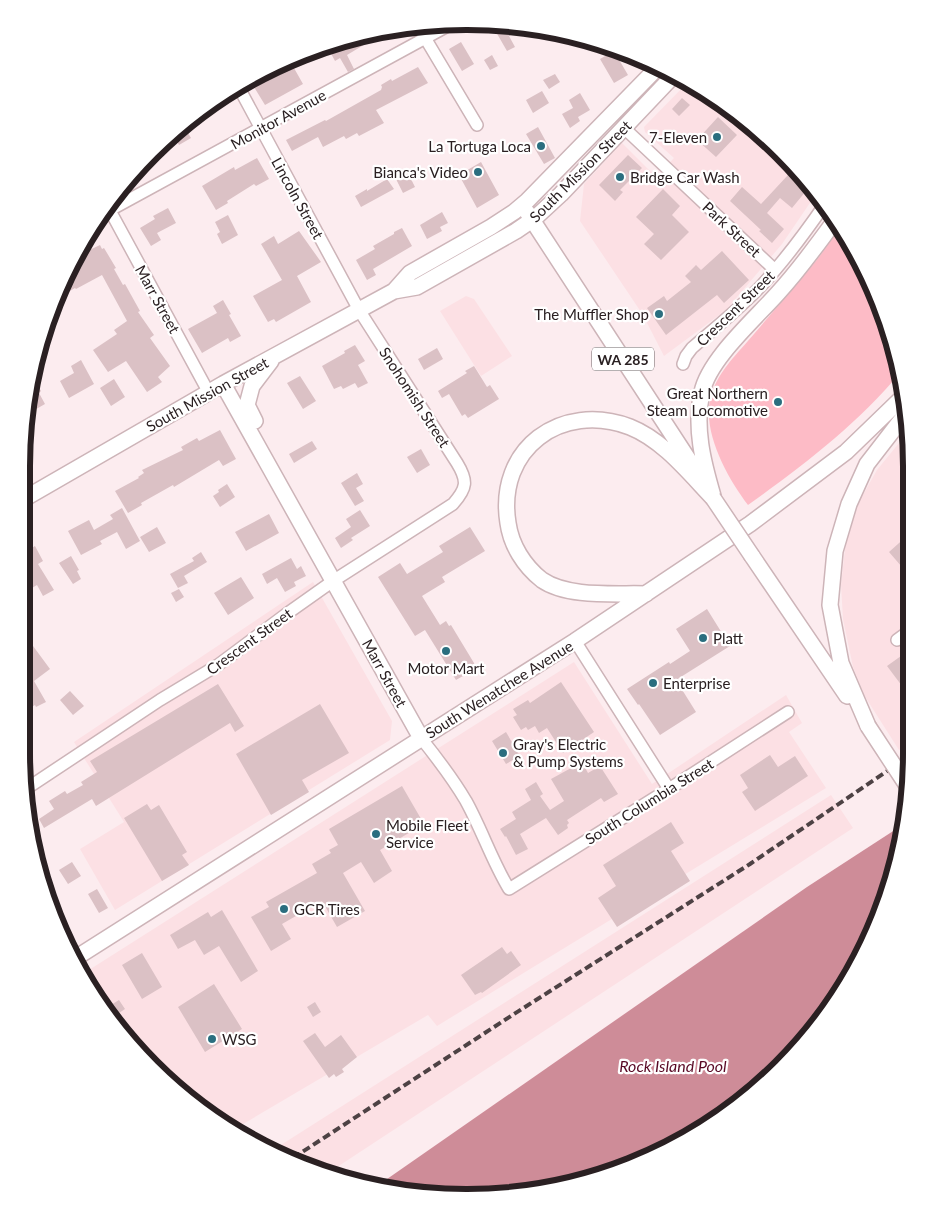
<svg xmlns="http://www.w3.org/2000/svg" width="933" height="1219" font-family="Lato,sans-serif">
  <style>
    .built { fill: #fce0e4 }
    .green { fill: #fdbbc6 }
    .water { fill: #ce8c98 }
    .building { fill: #dbc1c5 }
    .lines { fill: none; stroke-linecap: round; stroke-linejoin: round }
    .minor-casing { stroke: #cdb4b8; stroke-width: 14 }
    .major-casing { stroke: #cdb4b8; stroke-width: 18 }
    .minor { stroke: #fff; stroke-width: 11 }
    .major { stroke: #fff; stroke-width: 15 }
    .rail { stroke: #4d4244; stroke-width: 4; stroke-dasharray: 8 4; stroke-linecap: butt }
    .major-bridge-casing { stroke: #cdb4b8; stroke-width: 18; stroke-linecap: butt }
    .major-bridge { stroke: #fff; stroke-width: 15 }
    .poi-dot { fill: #2a6e7f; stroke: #fff; stroke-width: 2 }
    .labels { text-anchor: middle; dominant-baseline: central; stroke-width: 4.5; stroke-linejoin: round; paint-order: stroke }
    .shield { fill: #fff; stroke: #6a6364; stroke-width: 1 }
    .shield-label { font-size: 14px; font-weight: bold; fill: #2a2022 }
    .street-label { font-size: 15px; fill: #2a2022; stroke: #fff }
    .poi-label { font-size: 15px; fill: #2a2022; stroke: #fff; text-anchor: start }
    .water-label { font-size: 16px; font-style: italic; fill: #590925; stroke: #fff }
    .rim { fill: none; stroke: #2a2022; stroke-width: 6 }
  </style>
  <rect width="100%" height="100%" fill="#fcecef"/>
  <path class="built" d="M688 82 714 96 782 152 816 194 782 244 726 310 664 356 643 315 580 221 584 184 622 143 656 177 674 158 645 132 644 127Z
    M466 296 474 299 512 356 481 376 440 311Z
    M908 432V744L899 750 864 695 853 667 843 619 841 585 845 549 848 532 860 500 877 470Z
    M313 582 392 721 390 740 115 910 80 849 124 822 74 742Z
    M574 662 652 784 786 695 802 723 789 732 826 788 437 1026 428 1015 233 1130 152 1068 81 975Z
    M831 795 853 828 328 1173 273 1150Z"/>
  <path class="green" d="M840 226 888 323 900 373C855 426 804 465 748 505 728 479 703 434 710 400 715 374 738 353 754 334 773 311 793 290 811 267 822 254 831 240 840 226Z"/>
  <path class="water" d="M904 824 878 923 837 1000 781 1068 714 1123 609 1174 467 1198 377 1186 807 887Z"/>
  <path class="building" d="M507 25 525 27 509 36 515 47 507 51 496 32Z
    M386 29 387 31 347 55 354 69 348 72 340 58 335 61 327 46Z
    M461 42 474 64 462 71 449 49Z
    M614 51 628 75 614 83 600 59Z
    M492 55 498 66 490 70 484 60Z
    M290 61 303 84 265 105 254 87 259 84 258 82Z
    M418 67 428 83 376 110 384 123 359 136 357 133 346 139 344 136 323 147 318 137 292 151 286 140 325 120 326 121 381 90 382 87 381 85 391 79 392 81Z
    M555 74 560 82 549 89 543 80Z
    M542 91 549 103 533 113 526 100Z
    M580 93 590 110 578 117 580 121 570 128 562 114 573 108 569 100Z
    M682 98 690 105 679 116 672 109Z
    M718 117 737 135 716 157 697 140Z
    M538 127 555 158 544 164 526 134Z
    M185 128 191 138 179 145 175 138Z
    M628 155 642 168 620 190 623 192 615 201 599 185Z
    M257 158 269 179 256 186 254 184 227 201 228 203 216 210 202 186 234 167 235 170Z
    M481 162 499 195 477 208 459 175Z
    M408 173 415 187 403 193 396 179Z
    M788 175 806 191 792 208 780 198 767 213 784 229 772 243 759 231 761 230 730 201 742 187 761 204Z
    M387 179 394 189 361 207 355 196 367 189V191Z
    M663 189 680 206 672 215 689 232 661 260 644 244 654 234 636 217Z
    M168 208 176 223 157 233 161 240 151 246 140 228 155 219 153 216Z
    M442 212 448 223 440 227 442 231 427 239 420 225Z
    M228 215 238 235 222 244 217 234 220 232 215 222Z
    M402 228 412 246 373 269 376 275 367 280 356 260 375 249 373 246 394 234V232Z
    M299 231 321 262 297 276 311 302 276 322 274 319 268 322 253 296 282 280 261 244 274 236 278 244Z
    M100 245 102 249 104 248 116 268 114 269 123 285 125 284 140 311 138 312 154 335 150 338 170 366 158 377 162 382 147 392 126 361 108 372 93 350 117 334 114 330 127 321 102 275 76 289 75 288 56 299 67 269 75 257Z
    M722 251 749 280 724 303 717 295 666 335 647 308 664 296 667 301 691 282 685 276 696 265 701 270Z
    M223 300 231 314 229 315 241 336 230 342 228 338 202 353 188 329 217 313 213 306Z
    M355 345 365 361 358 365 368 383 358 388 355 383 343 389 341 386 334 389 322 366 345 353 344 351Z
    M437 348 443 359 424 370 418 359Z
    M81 360 94 384 69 398 60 381 74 373 71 366Z
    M474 366 487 387 490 385 499 399 468 418 465 414 462 416 449 394 442 398 438 391 467 373 465 371Z
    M300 376 316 401 303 409 287 383Z
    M32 377 41 391 39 393 45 404 31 412 27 406Z
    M114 379 125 397 111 406 100 388Z
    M220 430 236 459 223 466 219 460 174 487 173 485 141 503 142 505 128 513 115 491 139 478 138 477 144 473 142 470 183 450 181 447 197 438 199 441Z
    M312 441 317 449 294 463 289 454Z
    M421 449 430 465 417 473 407 457Z
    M357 473 363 484 356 488 364 501 355 506 341 483Z
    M227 484 235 497 220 507 213 496 219 492 218 490Z
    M122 508 140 541 126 549 117 532 100 541 102 544 81 555 68 531 89 520 94 530 113 519 110 515Z
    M360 510 370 526 351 538 353 540 341 548 335 538 351 527 346 519Z
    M269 514 279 533 246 551 235 532Z
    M157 527 166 543 149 552 140 537Z
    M470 527 485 551 442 577 445 582 422 596 440 625 446 621 449 626 451 625 477 668 456 680 425 630 415 636 378 577 400 563 407 574 443 552 439 546Z
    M908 535V574L889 552Z
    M35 546 43 561 38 564 54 590 43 596 37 585 22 594V554Z
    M201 552 207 562 184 576 188 583 178 588 170 574 194 561 192 558Z
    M71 556 79 570 77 571 81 579 73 584 59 563Z
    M291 558 297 569 301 566 306 576 294 582 296 586 285 592 277 578 267 584 262 574Z
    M241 577 254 598 228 615 214 593Z
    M179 589 184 597 176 602 171 593Z
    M707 609 730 646 676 680 696 712 660 735 639 704 638 705 627 689 669 662 670 664 690 651 676 629Z
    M22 631 50 669 34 681 46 702 36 707 35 705 28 709 21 698Z
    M908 651V694L887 666Z
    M561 682 594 732 563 753 547 728 539 733 535 726 528 730 526 727 521 730 513 717 517 715 513 709 528 700 530 703Z
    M218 684 244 726 235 732 230 723 96 806 92 799 44 828 39 819 54 809 49 801 65 791 67 794 83 785 81 782 97 772 90 761Z
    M70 691 84 706 73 715 60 700Z
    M320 704 349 753 302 780 309 792 271 815 236 754Z
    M506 732 520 756 506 764 492 741Z
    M770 755 778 767 795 756 808 776 755 811 742 792 748 788 740 775Z
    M582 762 588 773 600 766 618 794 604 802 601 798 567 820 569 823 567 825 568 828 558 835 546 818 520 834 528 849 516 855 506 836 505 837 500 829 516 819 512 812 531 800 525 789 536 782 543 794 540 796 550 810 564 801 551 779Z
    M402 786 424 824 380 850 392 871 374 883 361 862 343 873 365 911 337 927 322 901 282 924 291 939 271 951 251 917 269 907 266 902 317 873 312 864 331 853 329 850 338 845 329 829Z
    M147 804 151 810 159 805 187 852 182 855 189 865 162 881 124 818Z
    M671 822 684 843 671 851 690 881 617 927 598 898 616 886 603 865Z
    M72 862 81 876 68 884 59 870Z
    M97 889 108 908 99 913 88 894Z
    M222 910 258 971 241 982 219 946 204 955 195 940 178 949 170 935 208 912 211 917Z
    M502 947 507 954 511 951 521 965 482 993 481 992 475 995 461 975Z
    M142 953 162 987 142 999 122 965Z
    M214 984 242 1029 205 1052 178 1007Z
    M119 1000 125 1009 113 1017 106 1008Z
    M315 1002 321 1012 313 1017 307 1007Z
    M315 1033 325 1047 341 1035 357 1057 342 1069 344 1072 336 1077 334 1074 329 1078 303 1041Z"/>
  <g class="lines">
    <defs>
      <path id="minor" d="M418 26 477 125
        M623 127 775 270
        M107 205 209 393
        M101 215 453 23
        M683 364 686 356 692 348C715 328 740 308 761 286 784 261 805 233 825 204
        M897 640 908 632
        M575 641 669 789
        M421 738C437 758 453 779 466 801 482 830 492 861 509 889L669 789 788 712
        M26 789 160 700 218 665 285 615 333 581 453 504C467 488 468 481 457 463L359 310 238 86"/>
      <path id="major" d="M527 212 696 471
        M394 291 417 287 516 231 535 218 561 194 674 75
        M223 384 421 738
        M255 421 247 405 252 386 271 361
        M713 496C703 462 694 427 702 392 709 359 755 319 778 293 799 270 818 244 836 219
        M22 500 223 384 394 291 410 273 491 227 514 212 527 201 658 67
        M752 556 847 696
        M646 594C616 593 568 598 542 580 524 566 511 545 508 523 496 449 561 401 630 427 663 440 689 473 713 498
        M868 726 841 663 830 605 835 551 849 504 867 464 908 411
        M74 959 575 641 750 524 846 452 905 395"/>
    </defs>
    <use href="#minor" class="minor-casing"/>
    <use href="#major" class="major-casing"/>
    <use href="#minor" class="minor"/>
    <use href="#major" class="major"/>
    <path class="rail" d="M293 1158 514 1014 750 864 908 757"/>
    <defs>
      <path id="major-bridge" d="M713 498 752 556
        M868 726 908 787"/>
    </defs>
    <use href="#major-bridge" class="major-bridge-casing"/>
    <use href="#major-bridge" class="major-bridge"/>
  </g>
  <g class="poi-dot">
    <circle cx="717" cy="137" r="5"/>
    <circle cx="541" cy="146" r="5"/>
    <circle cx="478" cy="172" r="5"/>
    <circle cx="620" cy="177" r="5"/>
    <circle cx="659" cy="314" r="5"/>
    <circle cx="778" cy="402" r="5"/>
    <circle cx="703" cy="638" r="5"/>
    <circle cx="446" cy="651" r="5"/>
    <circle cx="653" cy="683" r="5"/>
    <circle cx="503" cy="753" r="5"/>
    <circle cx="376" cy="834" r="5"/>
    <circle cx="284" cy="909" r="5"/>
    <circle cx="212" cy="1039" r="5"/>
  </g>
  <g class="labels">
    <rect class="shield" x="592" y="347.5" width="62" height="23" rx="4"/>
    <g class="shield-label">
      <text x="623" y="359">WA 285</text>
    </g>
    <g class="street-label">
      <text transform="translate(278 119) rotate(-29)">Monitor Avenue</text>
      <text transform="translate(580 171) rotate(-45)">South Mission Street</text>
      <text transform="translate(298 198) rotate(61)">Lincoln Street</text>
      <text transform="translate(732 229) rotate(43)">Park Street</text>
      <text transform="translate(158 299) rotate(61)">Marr Street</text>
      <text transform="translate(735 308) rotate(-44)">Crescent Street</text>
      <text transform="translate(207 394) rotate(-29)">South Mission Street</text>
      <text transform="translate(415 397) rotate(57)">Snohomish Street</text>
      <text transform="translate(249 641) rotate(-36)">Crescent Street</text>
      <text transform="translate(385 673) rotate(61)">Marr Street</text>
      <text transform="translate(499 689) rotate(-32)">South Wenatchee Avenue</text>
      <text transform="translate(649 801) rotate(-32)">South Columbia Street</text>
    </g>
    <g class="poi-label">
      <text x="707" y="137" text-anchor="end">7-Eleven</text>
      <text x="531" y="146" text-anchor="end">La Tortuga Loca</text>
      <text x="468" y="172" text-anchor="end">Bianca's Video</text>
      <text x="630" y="177">Bridge Car Wash</text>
      <text x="649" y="314" text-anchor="end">The Muffler Shop</text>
      <text x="768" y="393" text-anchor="end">Great Northern<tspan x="768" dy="17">Steam Locomotive</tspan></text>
      <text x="713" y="638">Platt</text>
      <text x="446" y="668" text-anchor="middle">Motor Mart</text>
      <text x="663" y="683">Enterprise</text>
      <text x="513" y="744">Gray's Electric<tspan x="513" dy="17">&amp; Pump Systems</tspan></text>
      <text x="386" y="825">Mobile Fleet<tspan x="386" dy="17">Service</tspan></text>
      <text x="294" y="909">GCR Tires</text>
      <text x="222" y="1039">WSG</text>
    </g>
    <g class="water-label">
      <text x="673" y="1065">Rock Island Pool</text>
    </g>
  </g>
  <path d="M0 0H933V1219H0ZM466 30H467A436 436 0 0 1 903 466V753A436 436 0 0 1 467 1189H466A436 436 0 0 1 30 753V466A436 436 0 0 1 466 30Z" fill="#fff" fill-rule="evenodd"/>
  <path class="rim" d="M466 30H467A436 436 0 0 1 903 466V753A436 436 0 0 1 467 1189H466A436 436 0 0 1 30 753V466A436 436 0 0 1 466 30Z"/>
</svg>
